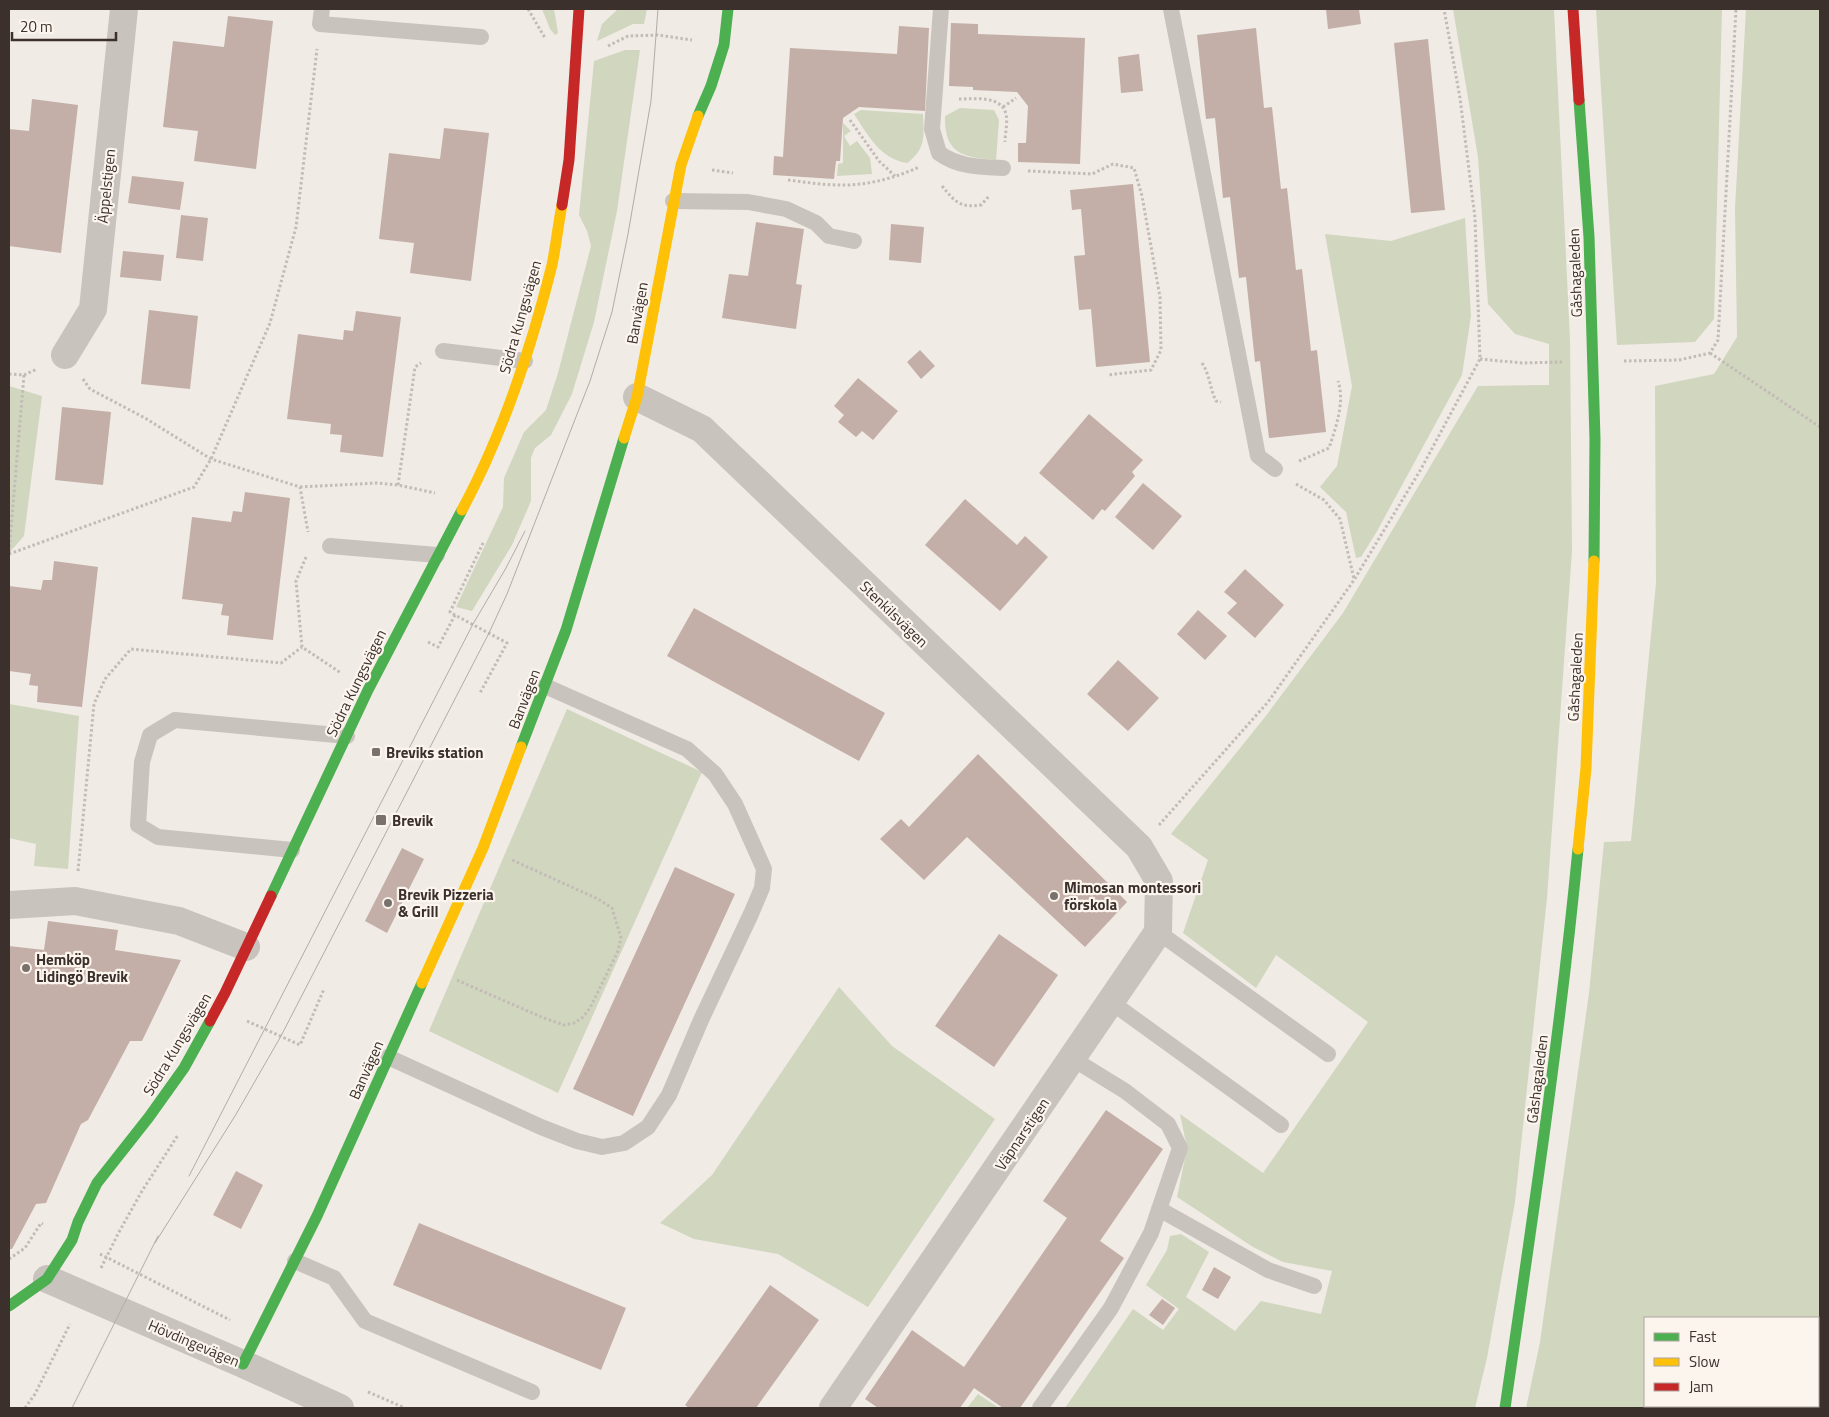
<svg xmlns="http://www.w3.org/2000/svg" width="1829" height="1417" font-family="'Titillium Web',sans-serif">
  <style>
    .green { fill: #d1d6bf; fill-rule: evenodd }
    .building { fill: #c3afa7 }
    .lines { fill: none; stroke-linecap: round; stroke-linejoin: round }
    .path { stroke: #c2bbb6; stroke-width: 3; stroke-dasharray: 2.5 2.5; stroke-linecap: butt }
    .lane { stroke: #c9c3be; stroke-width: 16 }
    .street { stroke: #c9c3be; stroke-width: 28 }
    .fast { stroke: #4caf50; stroke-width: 11 }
    .slow { stroke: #ffc107; stroke-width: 11 }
    .jam { stroke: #c62828; stroke-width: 11 }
    .tram { stroke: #b1aca8; stroke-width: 1 }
    .poi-dot { fill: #7a716c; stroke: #fbf5ee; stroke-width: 2 }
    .labels { text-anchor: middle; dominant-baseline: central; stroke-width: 4.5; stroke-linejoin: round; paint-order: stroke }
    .street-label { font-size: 15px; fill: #3b302b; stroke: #fbf5ee }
    .poi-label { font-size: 15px; font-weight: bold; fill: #3b302b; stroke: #fbf5ee; text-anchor: start }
  </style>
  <rect width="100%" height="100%" fill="#f0ebe5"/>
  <path class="green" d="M542 9H554L558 33 555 35 550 29Z
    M618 9H647L644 24H633L597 41 602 24Z
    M1453 9H1554L1570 340 1572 551 1547 898 1515 1202 1487 1358 1475 1408H1065L1133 1309 1163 1330 1179 1309 1146 1285 1167 1250 1170 1236 1181 1234 1209 1252 1186 1297 1235 1331 1261 1301 1321 1314 1332 1271 1283 1262 1253 1247 1177 1197 1187 1148 1180 1114 1263 1173 1368 1022 1276 955 1256 988 1183 933 1208 860 1171 834 1265 717 1343 613 1478 386 1549 385V344L1515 334 1488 304 1478 157Z
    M1596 9H1722L1714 319 1695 342 1617 345Z
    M1746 9H1820V1408H1526L1540 1342 1589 993 1604 842 1631 841 1656 583 1655 386 1714 374 1737 337 1735 208ZM1645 1318H1818V1406H1645Z
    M625 50H640L617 211 594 322 572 394 551 435 535 448 531 458V501L512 545 472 611 456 607 503 507 504 478 524 432 546 410 558 373 591 246 587 231 579 215 594 61Z
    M960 108 994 110 999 120 996 160C964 157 944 155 945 116Z
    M861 110 923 114C924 136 926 149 907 163 880 159 868 135 854 114Z
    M843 123 851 131 844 136 850 146 857 141 870 158 872 174 837 176 838 164 843 163Z
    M1465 218 1471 316 1462 375 1376 533 1361 557 1356 558 1346 512 1320 487 1337 466 1352 386 1325 234 1391 241Z
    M9 386 42 396 24 536 9 553Z
    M9 704 79 716 68 869 34 866 36 844 9 838Z
    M567 709 702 772 558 1093 429 1031Z
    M839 987 892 1046 995 1119 868 1307 778 1254 694 1239 660 1223 712 1175Z
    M978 1394 999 1408H967Z"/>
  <path class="building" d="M1326 9H1359L1361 24 1328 29Z
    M228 16 273 21 256 169 194 161 198 131 163 127 173 41 224 47Z
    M951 23 978 24V34L1085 38 1080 164 1018 162V143H1026L1028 106 1017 92 973 90V87L949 86Z
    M899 26 929 28 925 111 859 107 843 118 840 161H836L834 179 773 175 774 156 783 157 790 48 897 54Z
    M1256 28 1264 108 1272 107 1281 189 1287 188 1296 270 1302 269 1311 351 1317 350 1326 432 1269 438 1260 361 1255 362 1246 277 1239 278 1230 197 1223 198 1215 118 1206 119 1197 35Z
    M1428 39 1445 210 1411 213 1394 43Z
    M1139 54 1143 91 1121 93 1118 57Z
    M32 99 78 105 61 253 9 246V129L29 131Z
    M444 128 489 133 471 281 410 273 414 243 379 239 389 153 440 159Z
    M132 176 184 182 180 210 128 203Z
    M1133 184 1150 362 1096 367 1091 309 1079 310 1074 256 1085 255 1081 209 1072 210 1070 190Z
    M181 215 208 218 203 261 176 258Z
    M756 222 804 229 796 284 802 285 796 329 722 318 729 274 748 276Z
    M891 224 924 227 921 263 889 260Z
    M123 251 164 255 161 281 120 277Z
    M149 310 198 316 190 389 141 384Z
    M356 311 401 317 383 457 340 452 342 435 330 434 331 424 287 419 298 334 343 340 344 330 353 331Z
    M920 350 935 366 921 379 907 362Z
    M858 378 898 411 873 440 862 431 856 437 838 422 844 415 834 406Z
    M62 407 111 412 103 485 55 480Z
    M1089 414 1143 460 1132 472 1135 476 1105 511 1102 509 1093 520 1039 473Z
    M1143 483 1182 516 1153 550 1115 517Z
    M245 492 290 498 273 640 227 635 229 616 221 615 223 604 182 599 192 517 231 522 233 511 242 512Z
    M965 499 1017 545 1025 536 1048 557 1000 611 925 545Z
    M54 561 98 567 82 707 37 702 38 686 29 685 31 674 9 671V586L41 590 43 580H52Z
    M1245 569 1284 605 1255 638 1227 613 1237 603 1224 592Z
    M694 608 885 713 859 761 667 656Z
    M1198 610 1227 636 1205 660 1177 634Z
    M1118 660 1159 698 1128 731 1087 694Z
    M978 754 1127 902 1085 947 967 837 924 880 880 839 901 819 909 827Z
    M402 848 424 859 387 933 365 921Z
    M675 867 735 894 633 1116 573 1089Z
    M48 921 118 930 115 950 181 960 142 1041H130L88 1120 81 1124 46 1203 36 1204 12 1249H9V946L44 950Z
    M999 934 1058 975 994 1067 935 1026Z
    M1106 1110 1163 1149 1100 1241 1124 1258 1020 1408H1003L974 1388 960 1408H878L865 1399 912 1330 964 1367 1067 1218 1043 1201Z
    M236 1171 263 1185 241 1229 213 1215Z
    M419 1223 626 1308 601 1370 393 1285Z
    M1214 1267 1231 1277 1218 1299 1202 1290Z
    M770 1285 819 1320 756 1408H689L685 1405Z
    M1162 1299 1175 1308 1163 1325 1149 1315Z"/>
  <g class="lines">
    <path class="path" d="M528 9 545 38
      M608 46 628 36 658 35 692 40
      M959 99C974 99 1001 95 1006 114 1008 122 1005 134 1005 142
      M1003 107 1016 98
      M850 120 879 161 895 176
      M712 170 733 173
      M1028 171 1092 174 1113 164 1134 168 1142 196 1160 297 1161 350 1151 370 1107 375
      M788 180C805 182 822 185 839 185 866 186 895 178 919 167
      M942 186C955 202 960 208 981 205L990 195
      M1710 353 1820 427
      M1480 359 1522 363 1562 362
      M1624 361 1679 360 1710 353 1718 340 1736 9
      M1202 363C1210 375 1210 389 1216 401L1221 402
      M9 374 24 375 37 369
      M83 379 90 389 145 418 211 459 300 487 308 532
      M1299 461 1329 448C1336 427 1345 402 1338 381
      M1296 484 1324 500 1340 519 1354 579
      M398 485 415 367 421 363
      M300 487 377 483 398 485 435 493
      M9 552 24 375
      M9 554 194 487 211 459 270 323 296 227 317 49
      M306 557 296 581 302 647 341 673
      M455 615 450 612 484 541
      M428 642 438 647 455 615 507 643 480 693
      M1159 825 1268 702 1354 580 1421 469 1480 359 1475 218 1460 98 1444 9
      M78 871 94 704 105 679 131 649 281 663 302 647
      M457 980 544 1018 564 1025 574 1023 582 1018 590 1008 618 951 621 938 612 908 598 899 512 860
      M247 1021 300 1045 324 989
      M100 1254 230 1320
      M9 1259 25 1248 41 1223 43 1224
      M101 1268 119 1232 142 1191 178 1135
      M368 1392 405 1408
      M25 1408 35 1394 70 1324"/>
    <path class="lane" d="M322 9 320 24 481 37
      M941 9 932 129 939 153C958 167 980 167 1003 168
      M1171 9 1258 456 1275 469
      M673 201 748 202 786 209 816 223 829 236 854 241
      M443 351 525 361
      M330 546 437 555
      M292 850 158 837 138 825 142 762 150 735 175 720 347 736
      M1158 932 1328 1054
      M1111 1002 1281 1125
      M388 1057 541 1127 577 1141 602 1147 624 1143 648 1127 669 1095 701 1020 751 914 762 888 764 869 735 804 715 774 687 749 545 686
      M1159 1209 1268 1270 1314 1286
      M295 1261 334 1278 365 1321 532 1392
      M1040 1408 1111 1308 1151 1233 1180 1148 1168 1124 1125 1091 1073 1059"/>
    <path class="street" d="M65 355 93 309 124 9
      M637 397 702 429 1139 847 1159 881 1158 932 833 1408
      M9 905 75 901 179 921 246 947
      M47 1279 243 1364 340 1408"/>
    <path class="fast" d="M1579 100 1589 237 1595 439 1594 561
      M698 116 711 86 724 45 728 9
      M521 747 566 630 624 438
      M271 896 368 690 462 510
      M9 1306 47 1279 72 1240 78 1222 97 1183 149 1117 184 1068 210 1021
      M243 1364 317 1216 422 983
      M1505 1408C1532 1222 1560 1036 1578 849"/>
    <path class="slow" d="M624 438 637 397 681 165 698 116
      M462 510C503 434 531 349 552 265 556 246 558 225 562 205
      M1578 849 1586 768 1594 561
      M422 983 483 848 521 747"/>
    <path class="jam" d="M1573 9 1579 100
      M562 205 569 160 579 9
      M210 1021 225 993 271 896"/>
    <path class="tram" d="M189 1176 473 624 506 568 525 531
      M155 1243 235 1116 281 1036 489 633 507 594 590 381 612 312 628 234 651 101 658 9
      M72 1408 158 1236"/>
  </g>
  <g class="poi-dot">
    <rect x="371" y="747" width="10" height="10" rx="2.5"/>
    <rect x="375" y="814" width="12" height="12" rx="2.5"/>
    <circle cx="1054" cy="896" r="5"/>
    <circle cx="388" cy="903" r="5"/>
    <circle cx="26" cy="968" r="5"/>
  </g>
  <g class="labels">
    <g class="street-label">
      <text transform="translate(106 186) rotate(-84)">Äppelstigen</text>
      <text transform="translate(1575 273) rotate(-92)">Gåshagaleden</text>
      <text transform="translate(637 313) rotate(-80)">Banvägen</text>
      <text transform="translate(520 317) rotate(-74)">Södra Kungsvägen</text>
      <text transform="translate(894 614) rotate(44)">Stenkilsvägen</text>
      <text transform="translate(1575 677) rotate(-87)">Gåshagaleden</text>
      <text transform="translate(356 683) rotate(-64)">Södra Kungsvägen</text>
      <text transform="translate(524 699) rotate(-69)">Banvägen</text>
      <text transform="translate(177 1044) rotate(-59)">Södra Kungsvägen</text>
      <text transform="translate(366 1070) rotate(-66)">Banvägen</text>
      <text transform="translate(1537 1079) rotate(-83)">Gåshagaleden</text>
      <text transform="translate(1022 1134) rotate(-56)">Väpnarstigen</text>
      <text transform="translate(194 1343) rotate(23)">Hövdingevägen</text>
    </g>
    <g class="poi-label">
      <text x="386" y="752">Breviks station</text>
      <text x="392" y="820">Brevik</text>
      <text x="1064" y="887">Mimosan montessori<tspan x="1064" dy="17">förskola</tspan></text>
      <text x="398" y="894">Brevik Pizzeria<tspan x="398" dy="17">&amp; Grill</tspan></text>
      <text x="36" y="959">Hemköp<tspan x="36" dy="17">Lidingö Brevik</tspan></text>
    </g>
  </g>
  <rect width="1829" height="1417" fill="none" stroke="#3b302b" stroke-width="20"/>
  <rect x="1644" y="1317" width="175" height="90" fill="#fbf5ee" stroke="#aea6a0"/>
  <rect x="1654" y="1333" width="25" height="8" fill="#4caf50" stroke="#aea6a0"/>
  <text x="1689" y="1342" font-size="15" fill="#3b302b">Fast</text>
  <rect x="1654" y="1358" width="25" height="8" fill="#ffc107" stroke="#aea6a0"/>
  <text x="1689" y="1367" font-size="15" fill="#3b302b">Slow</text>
  <rect x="1654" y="1383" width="25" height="8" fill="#c62828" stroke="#aea6a0"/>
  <text x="1689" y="1392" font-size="15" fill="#3b302b">Jam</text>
  <path d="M12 32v8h104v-8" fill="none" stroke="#3b302b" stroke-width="2.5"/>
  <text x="20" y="32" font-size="15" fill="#3b302b" stroke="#fbf5ee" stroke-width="4" paint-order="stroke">20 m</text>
</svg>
